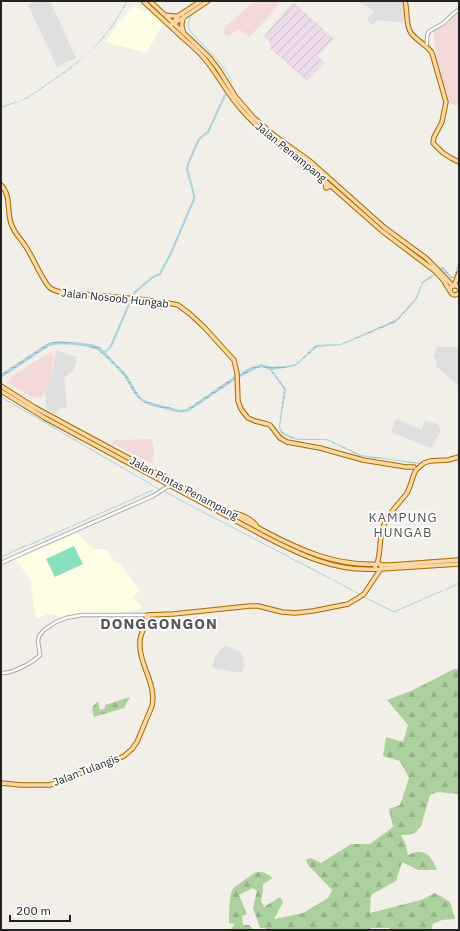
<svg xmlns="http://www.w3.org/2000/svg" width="460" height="931" font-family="'IBM Plex Sans',sans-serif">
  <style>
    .residential { fill: #e0dfdf }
    .commercial { fill: #f2dad9 }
    .industrial { fill: url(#industrial-furrows) }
    .education { fill: #ffffe5 }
    .forest { fill: url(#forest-firs) }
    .pitch { fill: #88e0be }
    .water { fill: url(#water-rules) }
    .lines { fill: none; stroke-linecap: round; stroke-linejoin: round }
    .stream { stroke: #aad3df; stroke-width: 1 }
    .canal { stroke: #aad3df; stroke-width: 2 }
    .minor-casing { stroke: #a9a9a9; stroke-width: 4.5 }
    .major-casing { stroke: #a06b00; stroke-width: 5.5 }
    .minor { stroke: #fff; stroke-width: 2.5 }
    .major { stroke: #fcd6a4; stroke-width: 3.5 }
    .labels { text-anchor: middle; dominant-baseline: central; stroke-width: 3.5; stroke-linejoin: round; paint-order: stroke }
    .street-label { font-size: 11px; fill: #222; stroke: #fff }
    .quarter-label { font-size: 13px; letter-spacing: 1px; fill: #555; stroke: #fff }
    .district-label { font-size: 15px; font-weight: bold; letter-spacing: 1px; fill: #555; stroke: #fff }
  </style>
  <defs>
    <pattern id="industrial-furrows" width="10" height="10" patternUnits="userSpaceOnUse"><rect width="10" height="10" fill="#ebdbe8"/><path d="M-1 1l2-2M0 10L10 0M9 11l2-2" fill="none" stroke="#c9bcc7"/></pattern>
    <pattern id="forest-firs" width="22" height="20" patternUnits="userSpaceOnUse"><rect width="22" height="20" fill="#add19e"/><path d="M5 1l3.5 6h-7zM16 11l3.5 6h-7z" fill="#95b388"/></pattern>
    <pattern id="water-rules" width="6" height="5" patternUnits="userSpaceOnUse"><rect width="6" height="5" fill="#aad3df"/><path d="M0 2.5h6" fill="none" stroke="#92b5bf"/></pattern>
  </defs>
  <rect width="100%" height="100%" fill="#f2efe9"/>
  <path class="residential" d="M35 1H50L76 58 57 67 28 5Z
    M358 1H404L405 10 403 23 378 20 372 25 367 19 374 11 358 2Z
    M437 347H459V386L436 366 437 360 433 358Z
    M56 350 77 357 74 370 64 378 67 407 59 409 55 414 46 408 45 389 52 376Z
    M396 419 422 430 424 421 438 424 441 431 431 448 391 432Z
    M226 645 242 653 244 667 241 673 212 668 215 657 221 649Z"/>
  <path class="commercial" d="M254 1H281L270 15 249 37 239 29 226 37 223 29Z
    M452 14 459 16V106L446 102 441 84 434 42V28L443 24Z
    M50 352 54 357 52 376 42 397 33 398 7 383 11 377Z
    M152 439 154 449 152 464 112 443 114 440Z"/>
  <path class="industrial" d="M293 2 334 39 318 56 325 63 307 81 270 48V42L264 36Z"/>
  <path class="education" d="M135 6 145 12 148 9 163 23 147 53 105 42 121 20Z
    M77 533 93 549H105L107 550 114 561 121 565 140 590 133 597 142 607 139 609 122 613H81L59 617 53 614H48L36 619 30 579 15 559Z"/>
  <path class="forest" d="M454 669H459V794L437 792 430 795 421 826 415 833 407 835H401L406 845 408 855C411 854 414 852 417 852 430 851 433 861 437 870H418L402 862 396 881 371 895 370 913 421 900 435 893 450 902 455 919 442 920 433 924 431 930H394L388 928H371L370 930H265V928H260L253 908 257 891 253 888 239 895 247 914 242 916 243 925H249L254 930H230L235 924 229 923C229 916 229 894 233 889 235 886 241 883 243 881 257 872 258 867 273 878L263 884V890L261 901 264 907 280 897 283 902 274 919 303 913 328 898 332 890 308 865 306 860 311 858 321 863 351 844H370L393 827 389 809 400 805 409 778 400 761 383 756 386 737 403 742 408 725 387 700 413 690Z
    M130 697 124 708 94 717 92 709 93 706 98 701 100 710 105 708V705Z"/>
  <path class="pitch" d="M74 546 83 564 55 577 46 559Z"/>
  <path class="water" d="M127 1H128L113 25 100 42 76 64 67 71 26 99 1 108V107C8 103 17 103 24 99 31 95 38 90 45 85 62 74 83 59 97 44 109 31 118 16 127 1Z
    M459 260V264L455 278H451L442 269 435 275 423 283 416 300 399 319 394 323 341 345 317 347 295 366 290 367 272 370 286 389 280 426 281 430 284 433 295 438 299 439H327L361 455 420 463V464L360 456 327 440H297L283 435 280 431 279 426 284 389 270 370 262 367C252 369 244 376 235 380L189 411C181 414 173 411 165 409 158 407 148 406 142 401 133 396 130 384 124 376 120 371 101 351 95 349 86 345 59 343 49 346L1 378V374L48 343 58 341 92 344 100 347 126 374 138 394 141 398 149 402 180 410 187 409 235 376 239 375 247 369 261 364 273 367 293 365 297 363 316 345 341 344 393 321 398 318 415 299 423 281 434 274 441 268 443 267 452 277H454Z"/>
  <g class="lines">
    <path class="stream" d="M191 15C189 21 187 25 190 31L222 65 232 81 230 86
      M1 397 154 486
      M155 487 159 489
      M165 492 331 579
      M72 526 153 490
      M62 530 70 527
      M42 539 61 531
      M29 545 40 540
      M1 557 27 545
      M333 580 361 595
      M445 590 459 583
      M364 597 394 612 421 600
      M423 599 442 591"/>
    <path class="canal" d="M103 353 109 349 111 346 132 297 135 292 153 277 160 274 171 253 194 199V195L187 169 188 164 199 139 208 132 225 95"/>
    <defs>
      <path id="minor" d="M426 46C428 42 426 37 428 33 431 29 438 27 442 24 448 20 451 14 459 10
        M1 563 153 496 167 487 171 486
        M1 673C11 674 33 663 40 655L38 641 39 636 44 630 56 622 66 618 82 615H147"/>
      <path id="major" d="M143 1C157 14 170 26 184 39 191 45 198 51 204 58 217 73 226 92 240 108 259 131 284 147 307 165L382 231 435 271 444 281 450 291
        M150 1 209 57 219 70 235 96 253 117 275 136 311 162 385 228 426 258 436 268 453 286
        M405 1C408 11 405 24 411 33 417 41 427 45 432 53L446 102 442 122 434 137 433 143 443 153 451 158 459 162
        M165 15 173 16H178
        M184 16C181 23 181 27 184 33
        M173 23 178 16 201 1
        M172 24 175 23 208 1
        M302 164 325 183 326 188 329 186 331 187
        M1 185C12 196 6 213 12 226 15 234 22 240 26 247 34 259 40 276 49 287 52 290 56 291 60 292L138 299 168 303 178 305 190 314 204 327 234 360 237 373 238 401 241 409 248 418 255 421 267 424 270 425 280 438 287 442 320 448 363 460 406 467H414
        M454 286 459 273
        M459 288C457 285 454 285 451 287L450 290 451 293C454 296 457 295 459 293
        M1 386 34 407 69 426 266 532C300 550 336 566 376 564
        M1 391 45 418 264 536C299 554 335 572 376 569L379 570 381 569V565L380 564H377L375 566 376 569
        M417 469 424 463 430 461 448 460 459 457
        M234 513C243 515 250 518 256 525
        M377 564C381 552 379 539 383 527 388 513 399 504 407 493 411 486 412 477 416 470
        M381 565H391L459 560
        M381 569 459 564
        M147 615 149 616 147 618 146 617Z
        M148 615 173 614 250 606H258L282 612 295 613 313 611 348 604 358 598 364 594 380 570
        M1 783 21 785H50L110 762 124 756 132 749 137 742 152 706C157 683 138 664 140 641 140 633 146 626 148 618"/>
    </defs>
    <use href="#minor" class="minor-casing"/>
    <use href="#major" class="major-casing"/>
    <use href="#minor" class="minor"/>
    <use href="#major" class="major"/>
  </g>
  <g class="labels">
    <g class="street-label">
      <text transform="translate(291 152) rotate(39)">Jalan Penampang</text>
      <text transform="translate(115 298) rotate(6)">Jalan Nosoob Hungab</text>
      <text transform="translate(184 488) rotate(28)">Jalan Pintas Penampang</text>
      <text transform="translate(86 770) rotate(-21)">Jalan Tulangis</text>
    </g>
    <g class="quarter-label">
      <text x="403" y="517">KAMPUNG<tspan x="403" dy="15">HUNGAB</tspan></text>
    </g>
    <g class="district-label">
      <text x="159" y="623">DONGGONGON</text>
    </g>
  </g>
  <rect width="460" height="931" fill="none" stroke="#222222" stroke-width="4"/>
  <path d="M10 915v6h60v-6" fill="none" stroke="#222222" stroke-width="2"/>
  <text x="16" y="915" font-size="12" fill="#222222" stroke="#ffffff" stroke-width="3" paint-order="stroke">200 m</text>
</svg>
